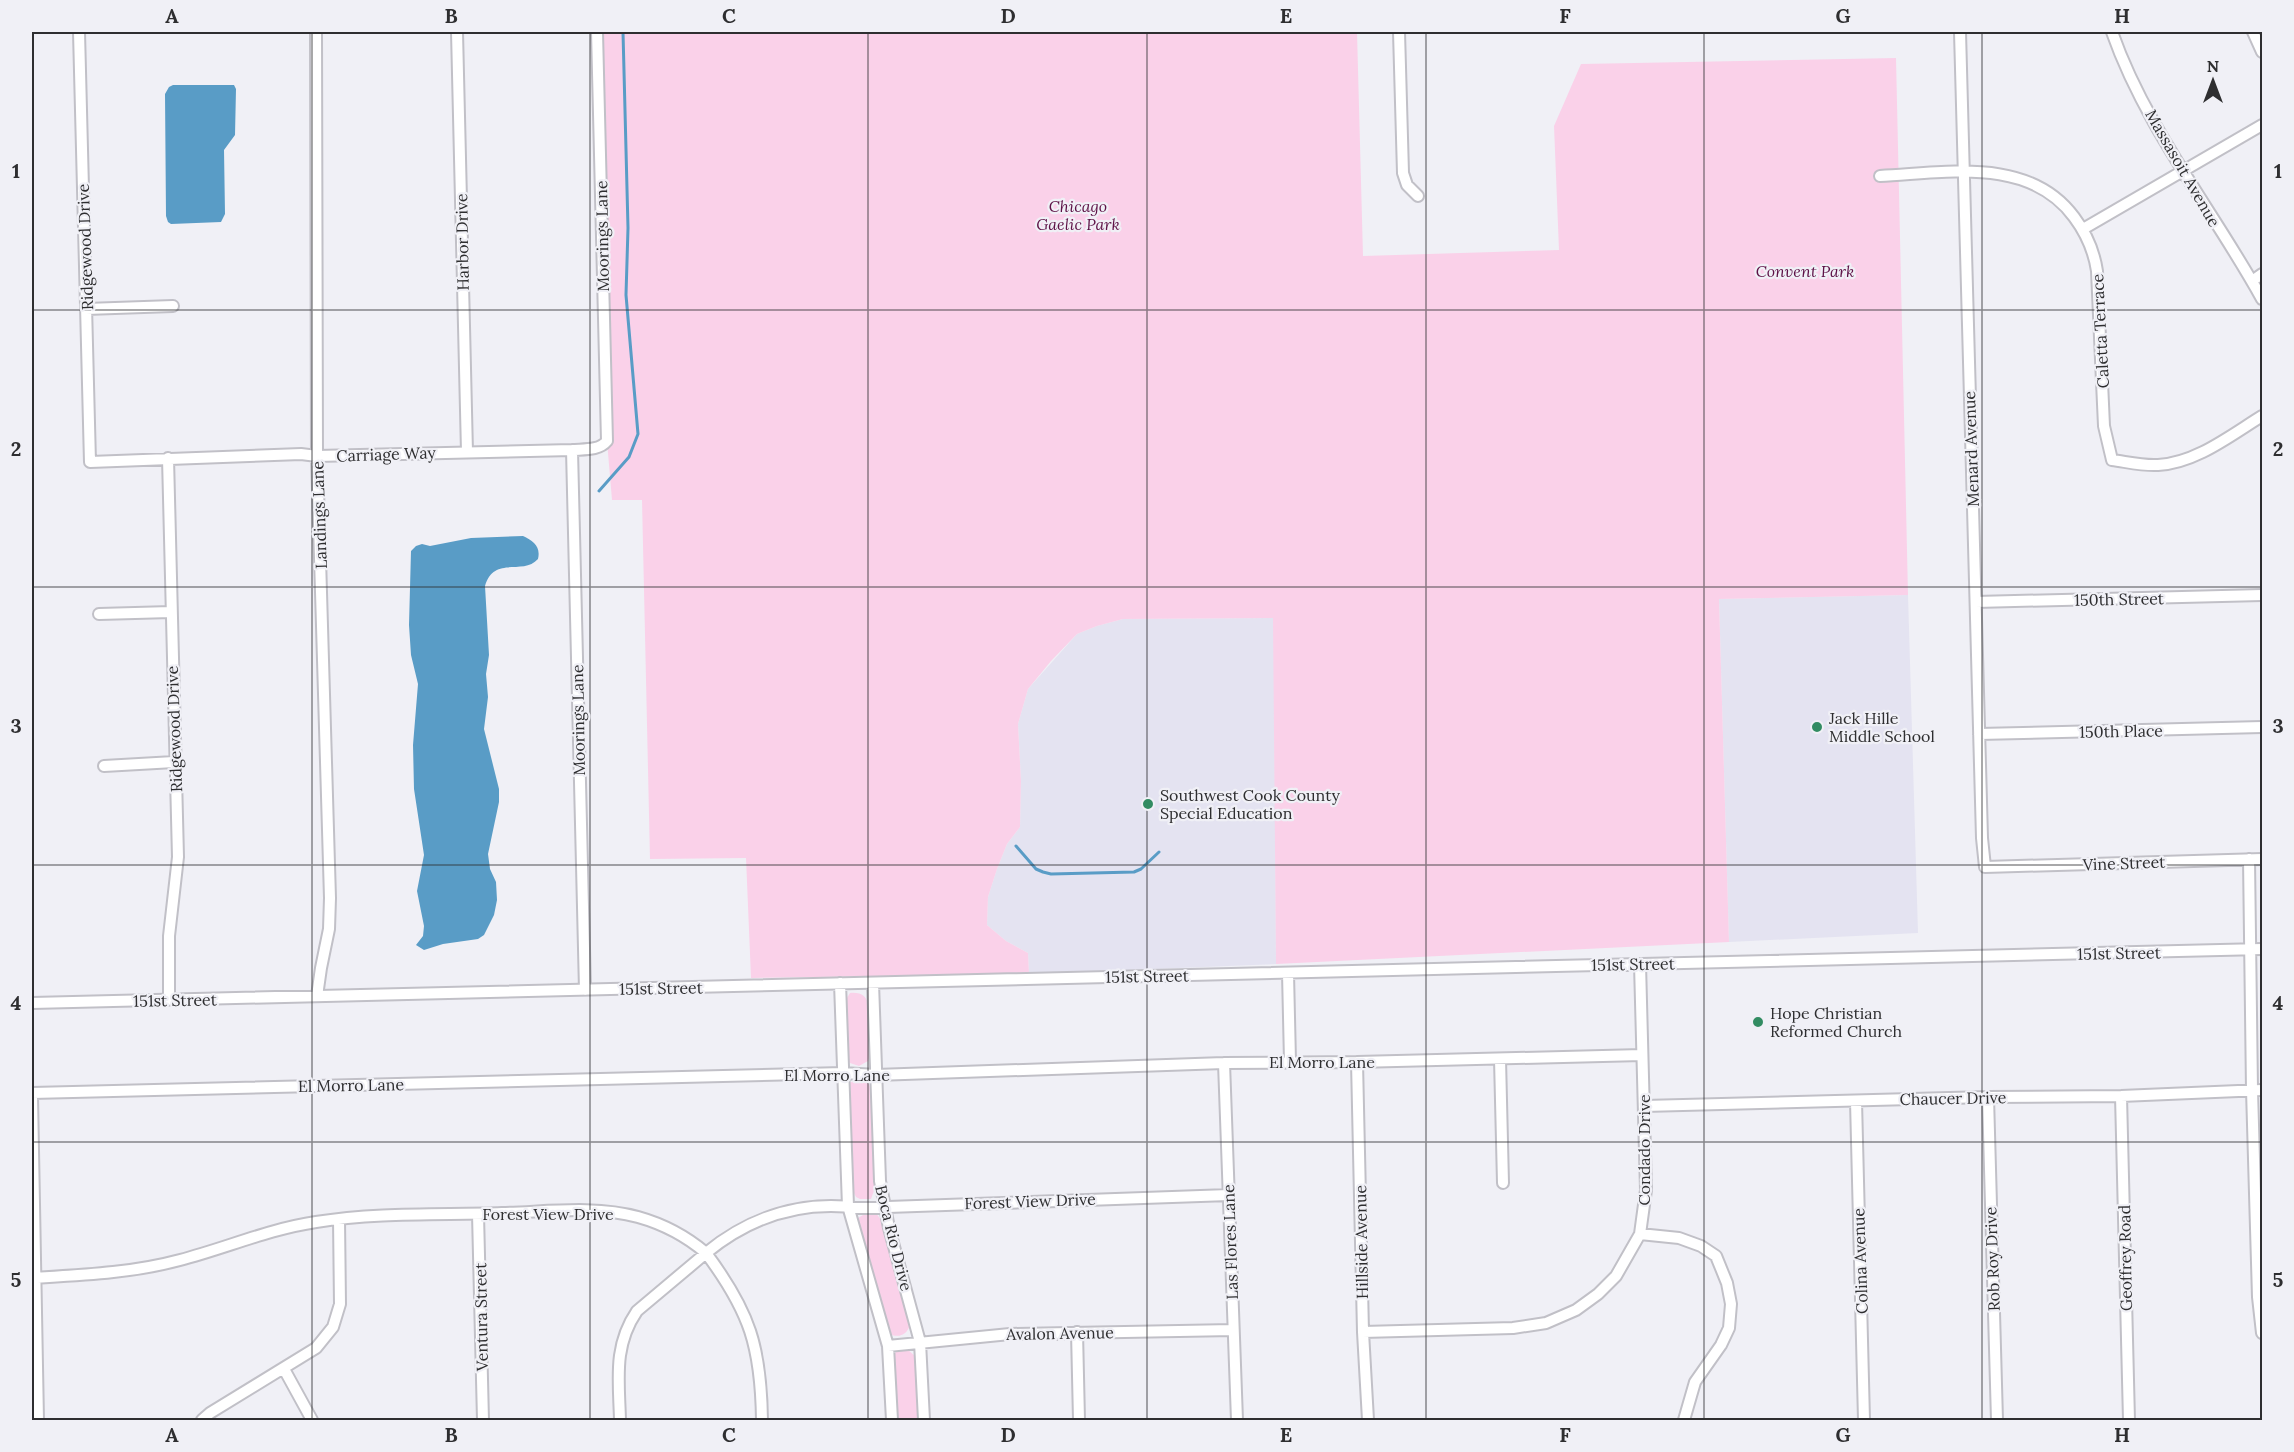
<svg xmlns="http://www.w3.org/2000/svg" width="2294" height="1452" font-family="Lora,serif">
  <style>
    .built { fill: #e4e3f1 }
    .green { fill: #fad1e9 }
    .water { fill: #599cc6 }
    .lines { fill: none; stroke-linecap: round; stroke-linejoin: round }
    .stream { stroke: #599cc6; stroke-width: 3 }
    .minor-casing { stroke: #c1c0c7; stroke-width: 14 }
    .minor { stroke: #fff; stroke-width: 10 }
    .grid { fill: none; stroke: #2e2e30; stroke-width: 1.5; stroke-opacity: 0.55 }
    .poi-dot { fill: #328c62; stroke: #f0f0f6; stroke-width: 2 }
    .labels { text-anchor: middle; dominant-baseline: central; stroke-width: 4.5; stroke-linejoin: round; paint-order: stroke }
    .street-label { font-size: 16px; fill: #2e2e30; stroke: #f0f0f6 }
    .park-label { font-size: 16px; font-style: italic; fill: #5d1146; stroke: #f0f0f6 }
    .poi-label { font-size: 16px; fill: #2e2e30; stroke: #f0f0f6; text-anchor: start }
    .neatline { fill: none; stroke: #2e2e30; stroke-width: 2 }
    .grid-label { font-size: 20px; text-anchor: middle; font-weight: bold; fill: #2e2e30 }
  </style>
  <rect width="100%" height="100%" fill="#f0f0f6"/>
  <path class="built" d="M1908 595 1918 933 1729 942 1719 599Z
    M1274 618 1276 964 1029 974 1028 953 1006 941 987 925 988 897 997 869 1007 844 1020 827 1021 781 1018 724 1028 689 1077 634 1097 626 1123 619Z"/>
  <path class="green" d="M597 32H1357L1363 256 1559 250 1554 126 1581 64 1896 58 1908 595 1719 599 1729 942 1276 964 1273 618 1123 619 1097 626 1077 634 1051 661 1028 689 1018 724 1021 781 1020 827 1007 844 997 869 988 897 987 925 1006 941 1028 953 1029 974 751 978 746 858 650 859 642 500H612L607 441Z
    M850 993C861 992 867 996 869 1007L870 1055 868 1061 859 1066 850 1063 847 1060 845 1001Z
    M859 1079 869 1084 871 1090 875 1188 871 1199H860L856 1197 851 1187 849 1083Z
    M868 1212H875L882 1221 910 1325C907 1335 898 1339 888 1333L858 1225V1218Z
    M907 1349 916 1357 920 1420H896L893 1355 897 1351Z"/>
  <path class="water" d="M173 85H234L236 89 235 135 224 150 225 214 221 222 171 224 168 222 166 216 165 94 169 87Z
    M523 536C533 541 541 546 538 559 523 576 494 555 485 586L489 655 486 674 488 697 484 729 499 789V802L488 854 490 869 496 882 497 900 494 915 484 935 478 939 443 944 424 950 416 945 423 936 424 926 417 891 424 855 414 789 413 745 418 684 411 655 409 625 411 551 416 546 422 544 430 546 471 538Z"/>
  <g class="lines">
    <path class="stream" d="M599 491 629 457 638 434 626 295 628 228 623 32
      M1016 846 1036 869 1043 872 1051 874 1134 872 1141 869 1159 852"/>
    <defs>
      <path id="minor" d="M79 32 90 462 301 454 317 456 572 450C583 449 599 451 607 441L597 32
        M316 32 317 456 330 898 329 929 321 968 317 996
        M457 32 467 452
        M1399 32 1403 173 1407 185 1418 196
        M1960 32 1982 838 1985 867 2262 859
        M2112 32C2146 129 2213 210 2262 299
        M2253 32 2262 52
        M1880 176C1946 173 2029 156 2074 217 2086 233 2094 251 2097 271L2104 426 2112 460C2127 462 2143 466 2158 465 2196 463 2231 435 2262 416
        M2083 229 2262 125
        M2252 281 2262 274
        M86 309 173 306
        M572 450 585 990
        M168 458 178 857 169 936V1000
        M1976 602 2262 595
        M99 614 171 612
        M1979 734 2262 727
        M104 766 174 762
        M2249 859 2252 1090 2258 1297 2262 1333
        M1288 973 1290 1061
        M840 983 848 1206 888 1346 892 1420
        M873 983 880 1181 889 1228 920 1342 924 1420
        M32 1003 2262 949
        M1500 1059 1503 1183
        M1357 1062 1363 1332 1368 1420
        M1224 1063 1237 1420
        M32 1093 843 1073 876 1075 1224 1063 1357 1062 1642 1055
        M32 1096 38 1420
        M2121 1096 2129 1420
        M1988 1097 1997 1420
        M1856 1101 1864 1420
        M1644 1106 1988 1097 2121 1096 2262 1090
        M478 1214 483 1420
        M1640 1234 1679 1238 1701 1246 1716 1256 1727 1283 1731 1304 1729 1328 1721 1345 1695 1382 1684 1420
        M32 1278C81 1275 132 1273 180 1260 226 1248 269 1229 316 1222 377 1212 440 1215 502 1213 546 1212 595 1205 638 1217 663 1224 686 1236 706 1253 750 1217 802 1200 859 1208L1229 1195
        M1077 1332 1079 1420
        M1363 1332 1513 1328 1546 1323 1576 1310 1598 1294 1616 1276 1640 1234 1646 1190 1640 964
        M888 1346 1010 1334 1233 1330
        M284 1369 312 1420
        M202 1420 210 1413 316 1348 333 1327 340 1304 339 1219
        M620 1420C619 1380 613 1346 637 1311L706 1253C750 1312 761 1347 762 1420"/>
    </defs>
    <use href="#minor" class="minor-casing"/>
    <use href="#minor" class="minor"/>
  </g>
  <path class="grid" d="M312 32V1420M590 32V1420M868 32V1420M1147 32V1420M1426 32V1420M1704 32V1420M1982 32V1420M32 310H2262M32 587H2262M32 865H2262M32 1142H2262"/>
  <g class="poi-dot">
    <circle cx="1817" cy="727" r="6"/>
    <circle cx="1148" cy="804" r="6"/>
    <circle cx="1758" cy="1022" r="6"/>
  </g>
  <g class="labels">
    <g class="street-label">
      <text transform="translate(2183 168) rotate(60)">Massasoit Avenue</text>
      <text transform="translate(602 236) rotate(-91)">Moorings Lane</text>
      <text transform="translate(462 242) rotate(-91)">Harbor Drive</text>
      <text transform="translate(85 247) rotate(-92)">Ridgewood Drive</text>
      <text transform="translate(2100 331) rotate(-93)">Caletta Terrace</text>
      <text transform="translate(1971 449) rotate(-92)">Menard Avenue</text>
      <text transform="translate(386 454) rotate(-2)">Carriage Way</text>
      <text transform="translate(319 515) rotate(-92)">Landings Lane</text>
      <text transform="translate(2119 599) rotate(-1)">150th Street</text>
      <text transform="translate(578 720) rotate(-91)">Moorings Lane</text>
      <text transform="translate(174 729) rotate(-92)">Ridgewood Drive</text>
      <text transform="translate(2121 731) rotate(-1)">150th Place</text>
      <text transform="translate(2124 863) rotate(-2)">Vine Street</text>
      <text transform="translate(2119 953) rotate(-1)">151st Street</text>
      <text transform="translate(1633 964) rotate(-1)">151st Street</text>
      <text transform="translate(1147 976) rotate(-1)">151st Street</text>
      <text transform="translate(661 988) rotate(-1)">151st Street</text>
      <text transform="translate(175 1000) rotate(-1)">151st Street</text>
      <text x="1322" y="1062">El Morro Lane</text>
      <text x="837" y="1075">El Morro Lane</text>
      <text transform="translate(351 1085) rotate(-1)">El Morro Lane</text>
      <text transform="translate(1953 1098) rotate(-1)">Chaucer Drive</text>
      <text transform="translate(1644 1150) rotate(-90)">Condado Drive</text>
      <text transform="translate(1030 1201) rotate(-2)">Forest View Drive</text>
      <text x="548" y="1214">Forest View Drive</text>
      <text transform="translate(894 1238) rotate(76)">Boca Rio Drive</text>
      <text transform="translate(1230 1242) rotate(-92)">Las Flores Lane</text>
      <text transform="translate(1361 1242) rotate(-91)">Hillside Avenue</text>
      <text transform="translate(2125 1258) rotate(-91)">Geoffrey Road</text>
      <text transform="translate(1992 1259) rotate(-92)">Rob Roy Drive</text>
      <text transform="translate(1860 1261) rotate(-92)">Colina Avenue</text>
      <text transform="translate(481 1317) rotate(-91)">Ventura Street</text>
      <text transform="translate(1060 1333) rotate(-1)">Avalon Avenue</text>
    </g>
    <g class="park-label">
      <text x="1078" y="206">Chicago<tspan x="1078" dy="18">Gaelic Park</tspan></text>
      <text x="1805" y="271">Convent Park</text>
    </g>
    <g class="poi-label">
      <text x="1829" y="718">Jack Hille<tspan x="1829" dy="18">Middle School</tspan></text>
      <text x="1160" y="795">Southwest Cook County<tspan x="1160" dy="18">Special Education</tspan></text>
      <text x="1770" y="1013">Hope Christian<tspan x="1770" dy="18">Reformed Church</tspan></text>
    </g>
  </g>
  <rect width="2294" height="1452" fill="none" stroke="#f0f0f6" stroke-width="66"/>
  <g transform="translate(2213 81)" stroke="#f0f0f6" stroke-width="4.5" paint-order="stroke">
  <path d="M0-4.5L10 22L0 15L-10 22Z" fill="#2e2e30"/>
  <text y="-9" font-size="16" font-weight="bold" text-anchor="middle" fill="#2e2e30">N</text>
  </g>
  <rect x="33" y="33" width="2228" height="1386" class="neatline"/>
  <g class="grid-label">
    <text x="172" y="23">A</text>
    <text x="451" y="23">B</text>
    <text x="729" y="23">C</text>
    <text x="1008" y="23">D</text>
    <text x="1286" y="23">E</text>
    <text x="1565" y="23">F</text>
    <text x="1843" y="23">G</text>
    <text x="2122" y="23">H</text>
    <text x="16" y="178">1</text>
    <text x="2278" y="178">1</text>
    <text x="16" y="456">2</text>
    <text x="2278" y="456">2</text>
    <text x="16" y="733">3</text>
    <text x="2278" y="733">3</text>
    <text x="16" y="1010">4</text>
    <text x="2278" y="1010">4</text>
    <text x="16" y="1287">5</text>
    <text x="2278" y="1287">5</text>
    <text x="172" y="1442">A</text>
    <text x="451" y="1442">B</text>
    <text x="729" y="1442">C</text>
    <text x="1008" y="1442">D</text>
    <text x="1286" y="1442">E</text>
    <text x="1565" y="1442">F</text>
    <text x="1843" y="1442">G</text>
    <text x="2122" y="1442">H</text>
  </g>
</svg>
